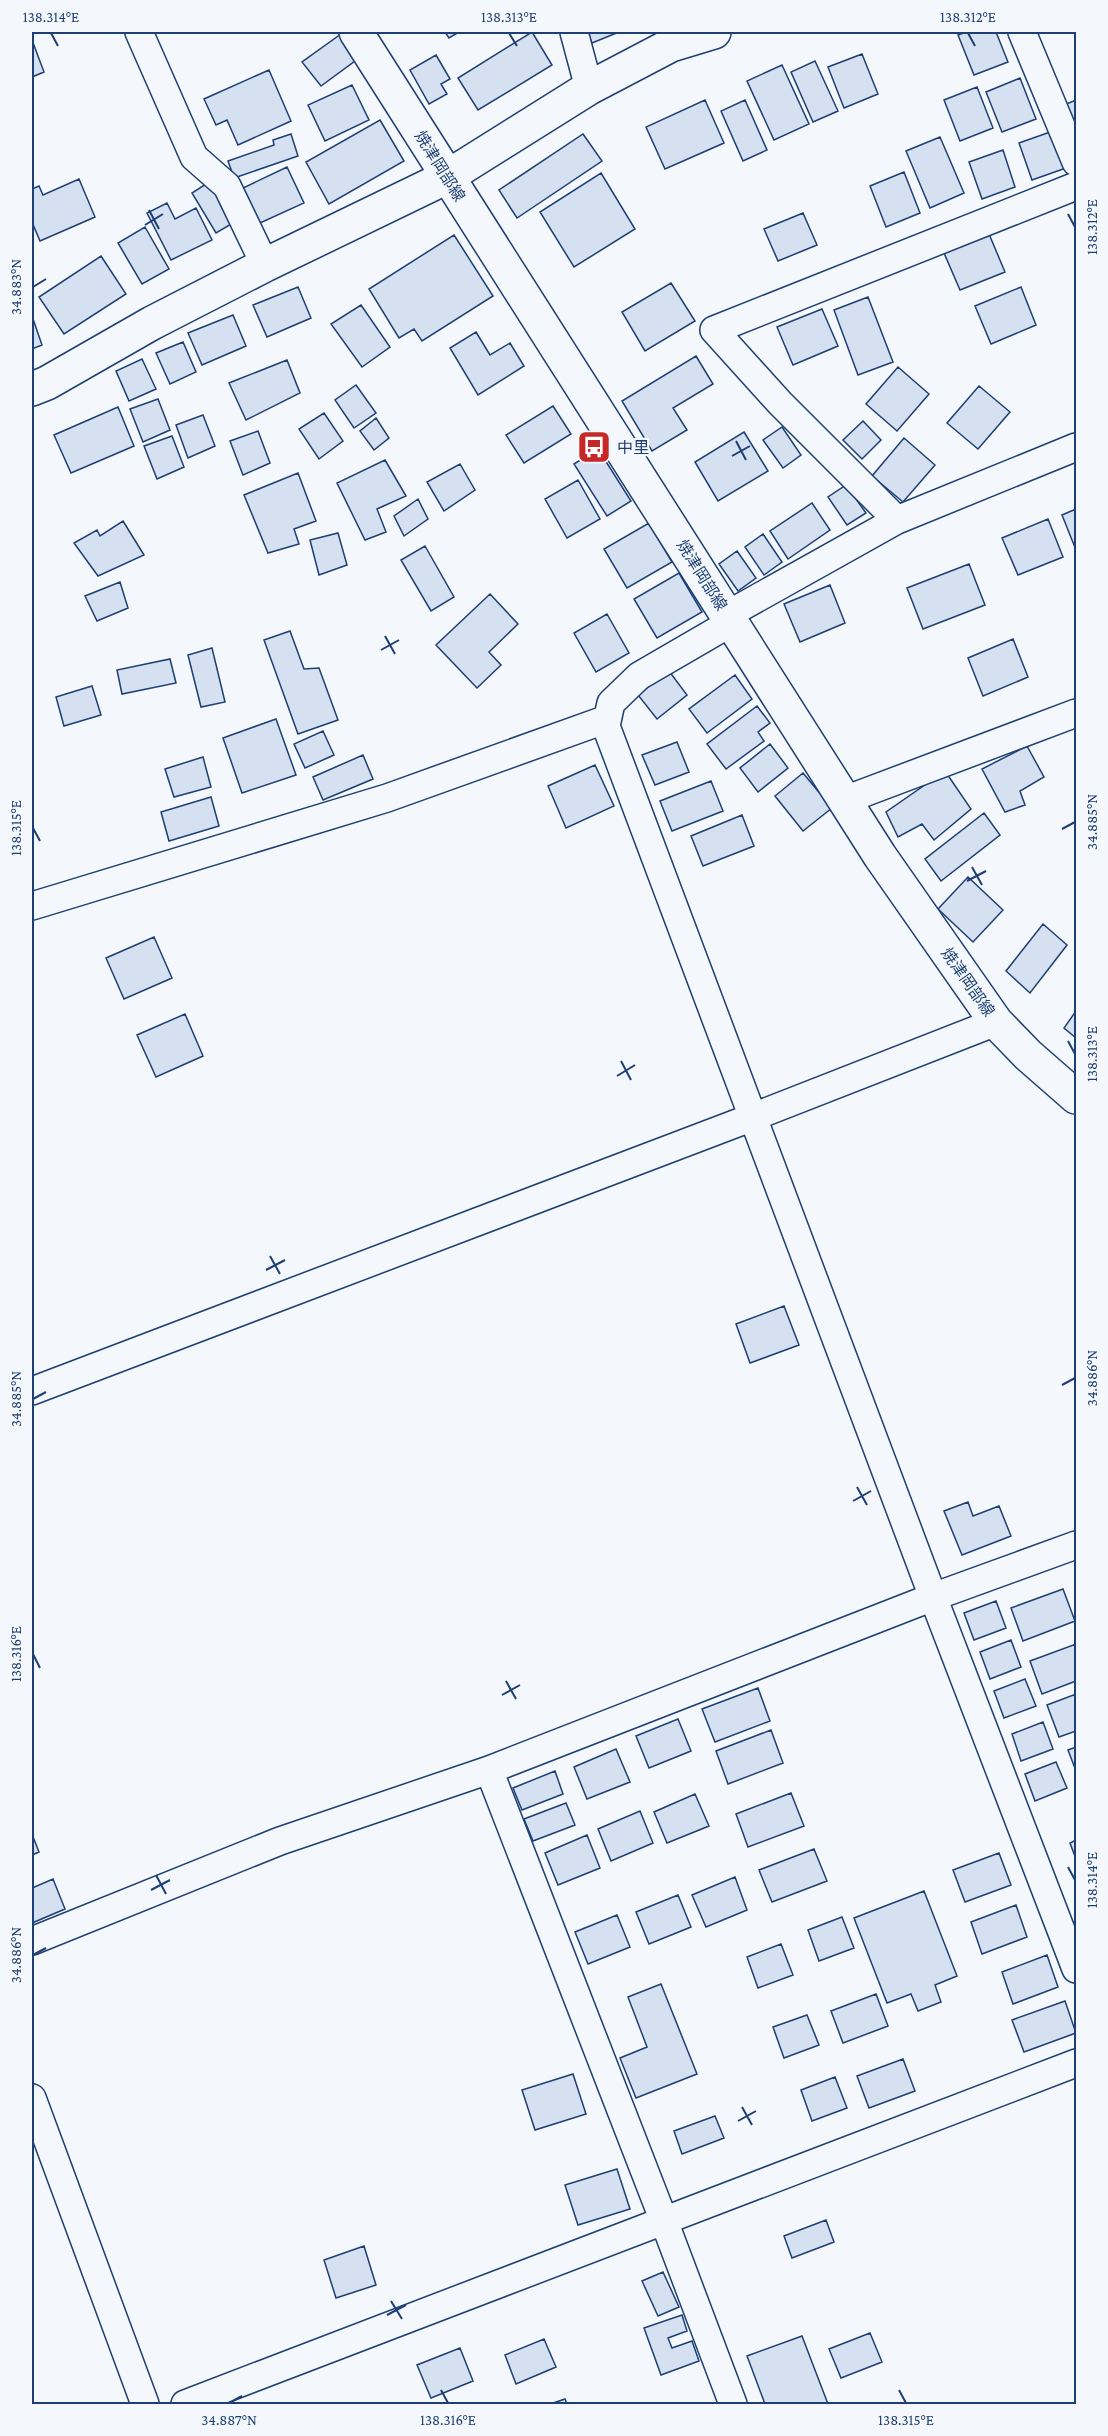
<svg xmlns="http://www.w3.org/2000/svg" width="1108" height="2436" font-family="'Crimson Pro','Noto Sans JP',serif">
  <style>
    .building { fill: #d5e0f0; stroke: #1d3f73; stroke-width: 1.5 }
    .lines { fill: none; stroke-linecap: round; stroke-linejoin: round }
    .minor-casing { stroke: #1d3f73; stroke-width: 30 }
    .tertiary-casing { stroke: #1d3f73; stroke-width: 36 }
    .secondary-casing { stroke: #1d3f73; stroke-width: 36 }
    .minor { stroke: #f4f7fb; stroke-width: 27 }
    .tertiary { stroke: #f4f7fb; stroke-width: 33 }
    .secondary { stroke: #f4f7fb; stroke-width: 33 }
    .ticks { fill: none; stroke: #1d3f73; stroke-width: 2 }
    .labels { text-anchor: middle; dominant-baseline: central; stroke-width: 4.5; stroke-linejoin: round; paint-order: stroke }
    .street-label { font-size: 16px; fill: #1d3f73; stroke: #f4f7fb }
    .poi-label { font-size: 16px; fill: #1d3f73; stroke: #f4f7fb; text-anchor: start }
    .neatline { fill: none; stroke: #1d3f73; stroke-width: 2 }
    .ticks-label { font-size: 15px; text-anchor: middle; fill: #1d3f73 }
  </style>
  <rect width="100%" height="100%" fill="#f4f7fb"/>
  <path class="building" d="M445 32H459L449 38Z
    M532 32 552 65 478 110 458 78Z
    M587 32H619L592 43Z
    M966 32H996L1008 62 974 75 958 35Z
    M341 34 359 58 321 86 302 62Z
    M32 40 44 72 32 77Z
    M862 54 878 94 844 108 828 67Z
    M436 55 450 79 441 84 447 94 429 104 410 70Z
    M815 61 838 111 813 122 791 72Z
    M782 65 809 124 774 140 747 81Z
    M269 70 291 121 238 145 227 120 216 125 204 99Z
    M1020 78 1036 119 1002 132 986 92Z
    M352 85 369 120 325 141 308 105Z
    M977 87 993 128 960 141 944 100Z
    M705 100 724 143 665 169 646 127Z
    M745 100 767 150 743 161 721 111Z
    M1076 100V133L1064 105Z
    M380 120 404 161 329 204 306 162Z
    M1053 131 1066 168 1032 180 1019 143Z
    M291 134 298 156 234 178 228 161 274 145 273 140Z
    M583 134 602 161 517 218 499 190Z
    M940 137 964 193 930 208 906 151Z
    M1003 150 1015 187 982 199 969 162Z
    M287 167 304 203 260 223 243 188Z
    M904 172 920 213 886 227 870 186Z
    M601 173 635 229 574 267 540 212Z
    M79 179 95 217 40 241 32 222V189L39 186 43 195Z
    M209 182 233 223 216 233 192 193Z
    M167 203 175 219 196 208 212 240 171 260 147 213Z
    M803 213 817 245 778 261 764 229Z
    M145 227 169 269 142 284 118 243Z
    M989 234 1005 272 960 290 944 253Z
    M454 235 493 296 422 341 414 329 399 338 369 289Z
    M101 256 126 294 64 334 39 297Z
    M671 283 695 321 645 351 622 312Z
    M298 287 311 318 267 337 253 305Z
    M1021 287 1036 325 991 344 975 306Z
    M868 297 893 362 858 375 834 310Z
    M361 305 390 347 362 367 331 324Z
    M822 309 838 346 793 365 777 327Z
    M233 315 246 346 202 365 188 333Z
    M32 316 42 345 32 349Z
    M476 332 490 355 510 343 524 366 478 395 450 348Z
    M183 342 196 372 170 384 156 353Z
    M696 356 713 384 673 408 687 430 652 451 622 401Z
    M142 359 156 389 129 401 116 371Z
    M287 360 300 393 246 420 229 383Z
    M898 367 929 394 897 431 866 404Z
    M356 385 376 413 354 428 335 400Z
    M979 386 1010 412 978 449 947 423Z
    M158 399 170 430 143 442 130 409Z
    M553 406 571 434 524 463 506 435Z
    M118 407 134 446 71 473 54 435Z
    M324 413 343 441 319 459 299 429Z
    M203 415 215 446 188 458 176 425Z
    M376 418 389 438 374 450 360 431Z
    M863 421 881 440 862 459 843 440Z
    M782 427 801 455 783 468 763 440Z
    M258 431 270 463 243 475 230 441Z
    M744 432 768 471 718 501 695 462Z
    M172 436 184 467 157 479 144 446Z
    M904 438 935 465 903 502 872 476Z
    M598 449 631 501 607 516 574 464Z
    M385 460 406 496 377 509 386 532 365 540 337 483Z
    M460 464 475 490 444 511 427 482Z
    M298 473 316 521 294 529 299 544 268 553 244 495Z
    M578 480 600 519 567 538 545 499Z
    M846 485 866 513 847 525 828 497Z
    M418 499 428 519 404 536 394 516Z
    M812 503 830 530 788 559 770 531Z
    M1076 509V550L1062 515Z
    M1048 519 1063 557 1018 575 1002 538Z
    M123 521 144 555 98 576 74 543 97 530 100 536Z
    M649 523 672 562 627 588 604 549Z
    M338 533 347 565 319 575 310 540Z
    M763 534 782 562 764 575 745 547Z
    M425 546 454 597 431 611 401 560Z
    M737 551 756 578 738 591 719 564Z
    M969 564 985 605 923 629 907 588Z
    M679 573 702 612 657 638 634 599Z
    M120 582 128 608 97 621 85 596Z
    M830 585 845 623 800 642 784 604Z
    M490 594 518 624 489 652 501 665 477 688 436 645Z
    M607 614 629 653 596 672 574 633Z
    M290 631 304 669 319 668 338 720 298 734 264 640Z
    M1013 639 1028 677 983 696 968 658Z
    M212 648 225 702 201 707 188 655Z
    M170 659 176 683 122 694 117 670Z
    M669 671 687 695 657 719 638 695Z
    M735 675 752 699 707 733 689 709Z
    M92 686 101 715 64 726 56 697Z
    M757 706 770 723 758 732 764 741 726 769 707 744Z
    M276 719 296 775 242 793 223 738Z
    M323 731 334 755 305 768 294 744Z
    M677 742 689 772 655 785 642 755Z
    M770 744 788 768 758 792 740 768Z
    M1027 746 1044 777 1020 791 1025 805 1005 812 982 769Z
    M363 755 373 779 323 800 313 777Z
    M203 757 211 787 174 797 165 769Z
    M595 765 614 806 566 828 548 786Z
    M945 771 971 809 934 840 922 824 898 837 886 812Z
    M803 773 832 808 803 831 775 796Z
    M711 781 723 811 672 831 660 801Z
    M211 797 219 826 169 841 161 812Z
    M984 813 1000 835 941 881 925 859Z
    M742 815 754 846 703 866 691 836Z
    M968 877 1003 910 973 942 938 909Z
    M1043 924 1067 945 1030 993 1006 971Z
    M154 937 172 978 124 999 106 958Z
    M1076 1011V1038L1064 1028Z
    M185 1014 203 1056 156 1077 137 1035Z
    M784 1306 799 1345 750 1363 736 1324Z
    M968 1502 973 1516 999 1506 1011 1536 962 1555 944 1511Z
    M1063 1589 1075 1621 1023 1641 1011 1608Z
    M996 1601 1006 1628 974 1640 964 1613Z
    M1011 1640 1021 1667 990 1679 980 1652Z
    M1076 1644V1681L1042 1694 1030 1661Z
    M1025 1679 1036 1706 1004 1718 994 1691Z
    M758 1688 770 1721 715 1742 702 1709Z
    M1076 1694V1731L1059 1737 1047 1705Z
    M678 1719 691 1751 649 1768 636 1736Z
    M1043 1722 1053 1749 1021 1761 1012 1734Z
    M771 1730 783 1763 728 1784 716 1751Z
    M1076 1747V1771L1068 1750Z
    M616 1749 630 1782 587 1799 574 1767Z
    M1056 1762 1067 1788 1035 1801 1025 1774Z
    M555 1771 563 1794 522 1810 513 1788Z
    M791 1793 804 1826 748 1847 736 1814Z
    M695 1794 709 1826 667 1843 654 1812Z
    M566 1803 575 1825 533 1841 524 1819Z
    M640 1811 653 1843 611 1861 598 1829Z
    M32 1834 39 1852 32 1855Z
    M587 1835 600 1868 558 1885 545 1853Z
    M1076 1840V1859L1070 1843Z
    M814 1849 827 1881 772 1902 759 1870Z
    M999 1853 1011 1885 965 1902 953 1870Z
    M735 1877 747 1910 706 1927 692 1895Z
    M53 1879 65 1909 32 1923V1888Z
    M924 1891 957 1976 935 1985 941 2002 918 2011 911 1994 887 2003 854 1918Z
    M678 1895 691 1927 649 1944 636 1912Z
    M1016 1905 1027 1937 982 1954 971 1922Z
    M617 1915 630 1947 588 1964 575 1932Z
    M842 1917 854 1948 819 1961 808 1930Z
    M781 1944 793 1975 758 1988 747 1957Z
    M1047 1955 1058 1987 1013 2004 1002 1972Z
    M661 1984 697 2074 636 2098 620 2058 647 2047 628 1997Z
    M876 1994 888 2026 843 2043 831 2011Z
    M1065 2001 1076 2033 1024 2052 1012 2020Z
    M807 2015 819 2045 784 2058 773 2027Z
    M903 2059 915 2091 869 2108 857 2076Z
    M573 2074 586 2114 535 2130 522 2090Z
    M835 2077 847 2108 812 2121 801 2090Z
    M715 2116 724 2138 682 2154 674 2131Z
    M617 2169 630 2209 578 2225 565 2185Z
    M826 2220 834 2242 792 2258 784 2236Z
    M364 2246 376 2285 336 2298 324 2260Z
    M663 2272 679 2307 658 2316 642 2281Z
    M682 2315 687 2331 668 2338 672 2348 692 2341 699 2361 661 2375 644 2328Z
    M870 2333 882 2362 841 2378 829 2349Z
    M802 2336 828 2404H765L747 2356Z
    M544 2339 556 2367 516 2384 505 2355Z
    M460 2348 473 2381 431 2398 417 2365Z
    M565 2399 567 2404H550Z"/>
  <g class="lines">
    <defs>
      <path id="minor" d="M139 32 194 157 227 186 265 265
        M574 32 589 88
        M1022 32 1076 162
        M897 520 780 403 714 330 1076 186
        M727 615 897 520 1076 447
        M732 622 639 676 611 703 606 726 933 1597 1076 1969
        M845 800 1076 713
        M32 906 387 798 607 719
        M32 1391 753 1117 996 1022
        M489 1770 664 2221 733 2404
        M32 1941 280 1841 489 1770 933 1597 1076 1545
        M32 2098 145 2404
        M185 2404 1076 2063"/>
      <path id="tertiary" d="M32 389 47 383 152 323 265 265 447 177 589 88 671 45 714 32"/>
      <path id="secondary" d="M356 32 880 856 996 1022 1028 1055 1076 1097"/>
    </defs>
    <use href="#minor" class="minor-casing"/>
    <use href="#tertiary" class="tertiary-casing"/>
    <use href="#secondary" class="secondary-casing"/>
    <use href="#minor" class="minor"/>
    <use href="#tertiary" class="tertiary"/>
    <use href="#secondary" class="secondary"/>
  </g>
  <path class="ticks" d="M51 33 58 46M509 33 517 46M968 33 975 46M149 210 159 229M1068 214 1075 227M145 225 163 214M33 287 46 279M736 441 746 460M732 456 750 446M385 636 395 654M381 650 399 640M33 828 40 841M1062 829 1075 822M972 867 982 885M967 881 986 871M1068 1041 1075 1054M621 1061 631 1080M617 1076 635 1065M270 1256 280 1274M266 1270 285 1260M1062 1385 1075 1378M33 1399 46 1392M857 1487 867 1505M853 1501 871 1491M33 1654 40 1668M506 1681 516 1699M502 1695 520 1685M1068 1867 1075 1880M156 1875 166 1894M151 1890 170 1880M33 1955 46 1948M742 2107 752 2125M738 2121 756 2111M391 2301 402 2319M387 2315 406 2305M441 2390 448 2403M899 2390 906 2403M229 2403 242 2396"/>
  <defs>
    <symbol id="bus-square" viewBox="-11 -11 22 22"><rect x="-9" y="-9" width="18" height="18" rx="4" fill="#c62828" stroke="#f4f7fb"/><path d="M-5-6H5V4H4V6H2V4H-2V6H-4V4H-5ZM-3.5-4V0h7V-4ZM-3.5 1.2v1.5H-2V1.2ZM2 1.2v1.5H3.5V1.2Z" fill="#fff"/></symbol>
  </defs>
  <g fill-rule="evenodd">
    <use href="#bus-square" x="575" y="428" width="38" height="38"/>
  </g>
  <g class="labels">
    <g class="street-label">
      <text transform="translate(440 166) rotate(58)">焼津岡部線</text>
      <text transform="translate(702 575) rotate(58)">焼津岡部線</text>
      <text transform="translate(968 982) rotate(55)">焼津岡部線</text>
    </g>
    <g class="poi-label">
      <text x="617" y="447">中里</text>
    </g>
  </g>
  <rect width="1108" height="2436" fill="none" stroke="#f4f7fb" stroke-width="66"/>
  <rect x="33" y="33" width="1042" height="2370" class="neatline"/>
  <g class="ticks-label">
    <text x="51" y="22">138.314°E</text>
    <text x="509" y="22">138.313°E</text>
    <text x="968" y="22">138.312°E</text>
    <text transform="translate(1092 227) rotate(-90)" y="5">138.312°E</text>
    <text transform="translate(16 287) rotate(-90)" y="5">34.883°N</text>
    <text transform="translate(1092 822) rotate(-90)" y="5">34.885°N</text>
    <text transform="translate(16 828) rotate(-90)" y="5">138.315°E</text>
    <text transform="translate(1092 1054) rotate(-90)" y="5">138.313°E</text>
    <text transform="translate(1092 1378) rotate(-90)" y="5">34.886°N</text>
    <text transform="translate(16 1399) rotate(-90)" y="5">34.885°N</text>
    <text transform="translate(16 1654) rotate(-90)" y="5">138.316°E</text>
    <text transform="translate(1092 1880) rotate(-90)" y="5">138.314°E</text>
    <text transform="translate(16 1955) rotate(-90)" y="5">34.886°N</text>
    <text x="229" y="2425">34.887°N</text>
    <text x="448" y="2425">138.316°E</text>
    <text x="906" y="2425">138.315°E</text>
  </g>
</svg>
